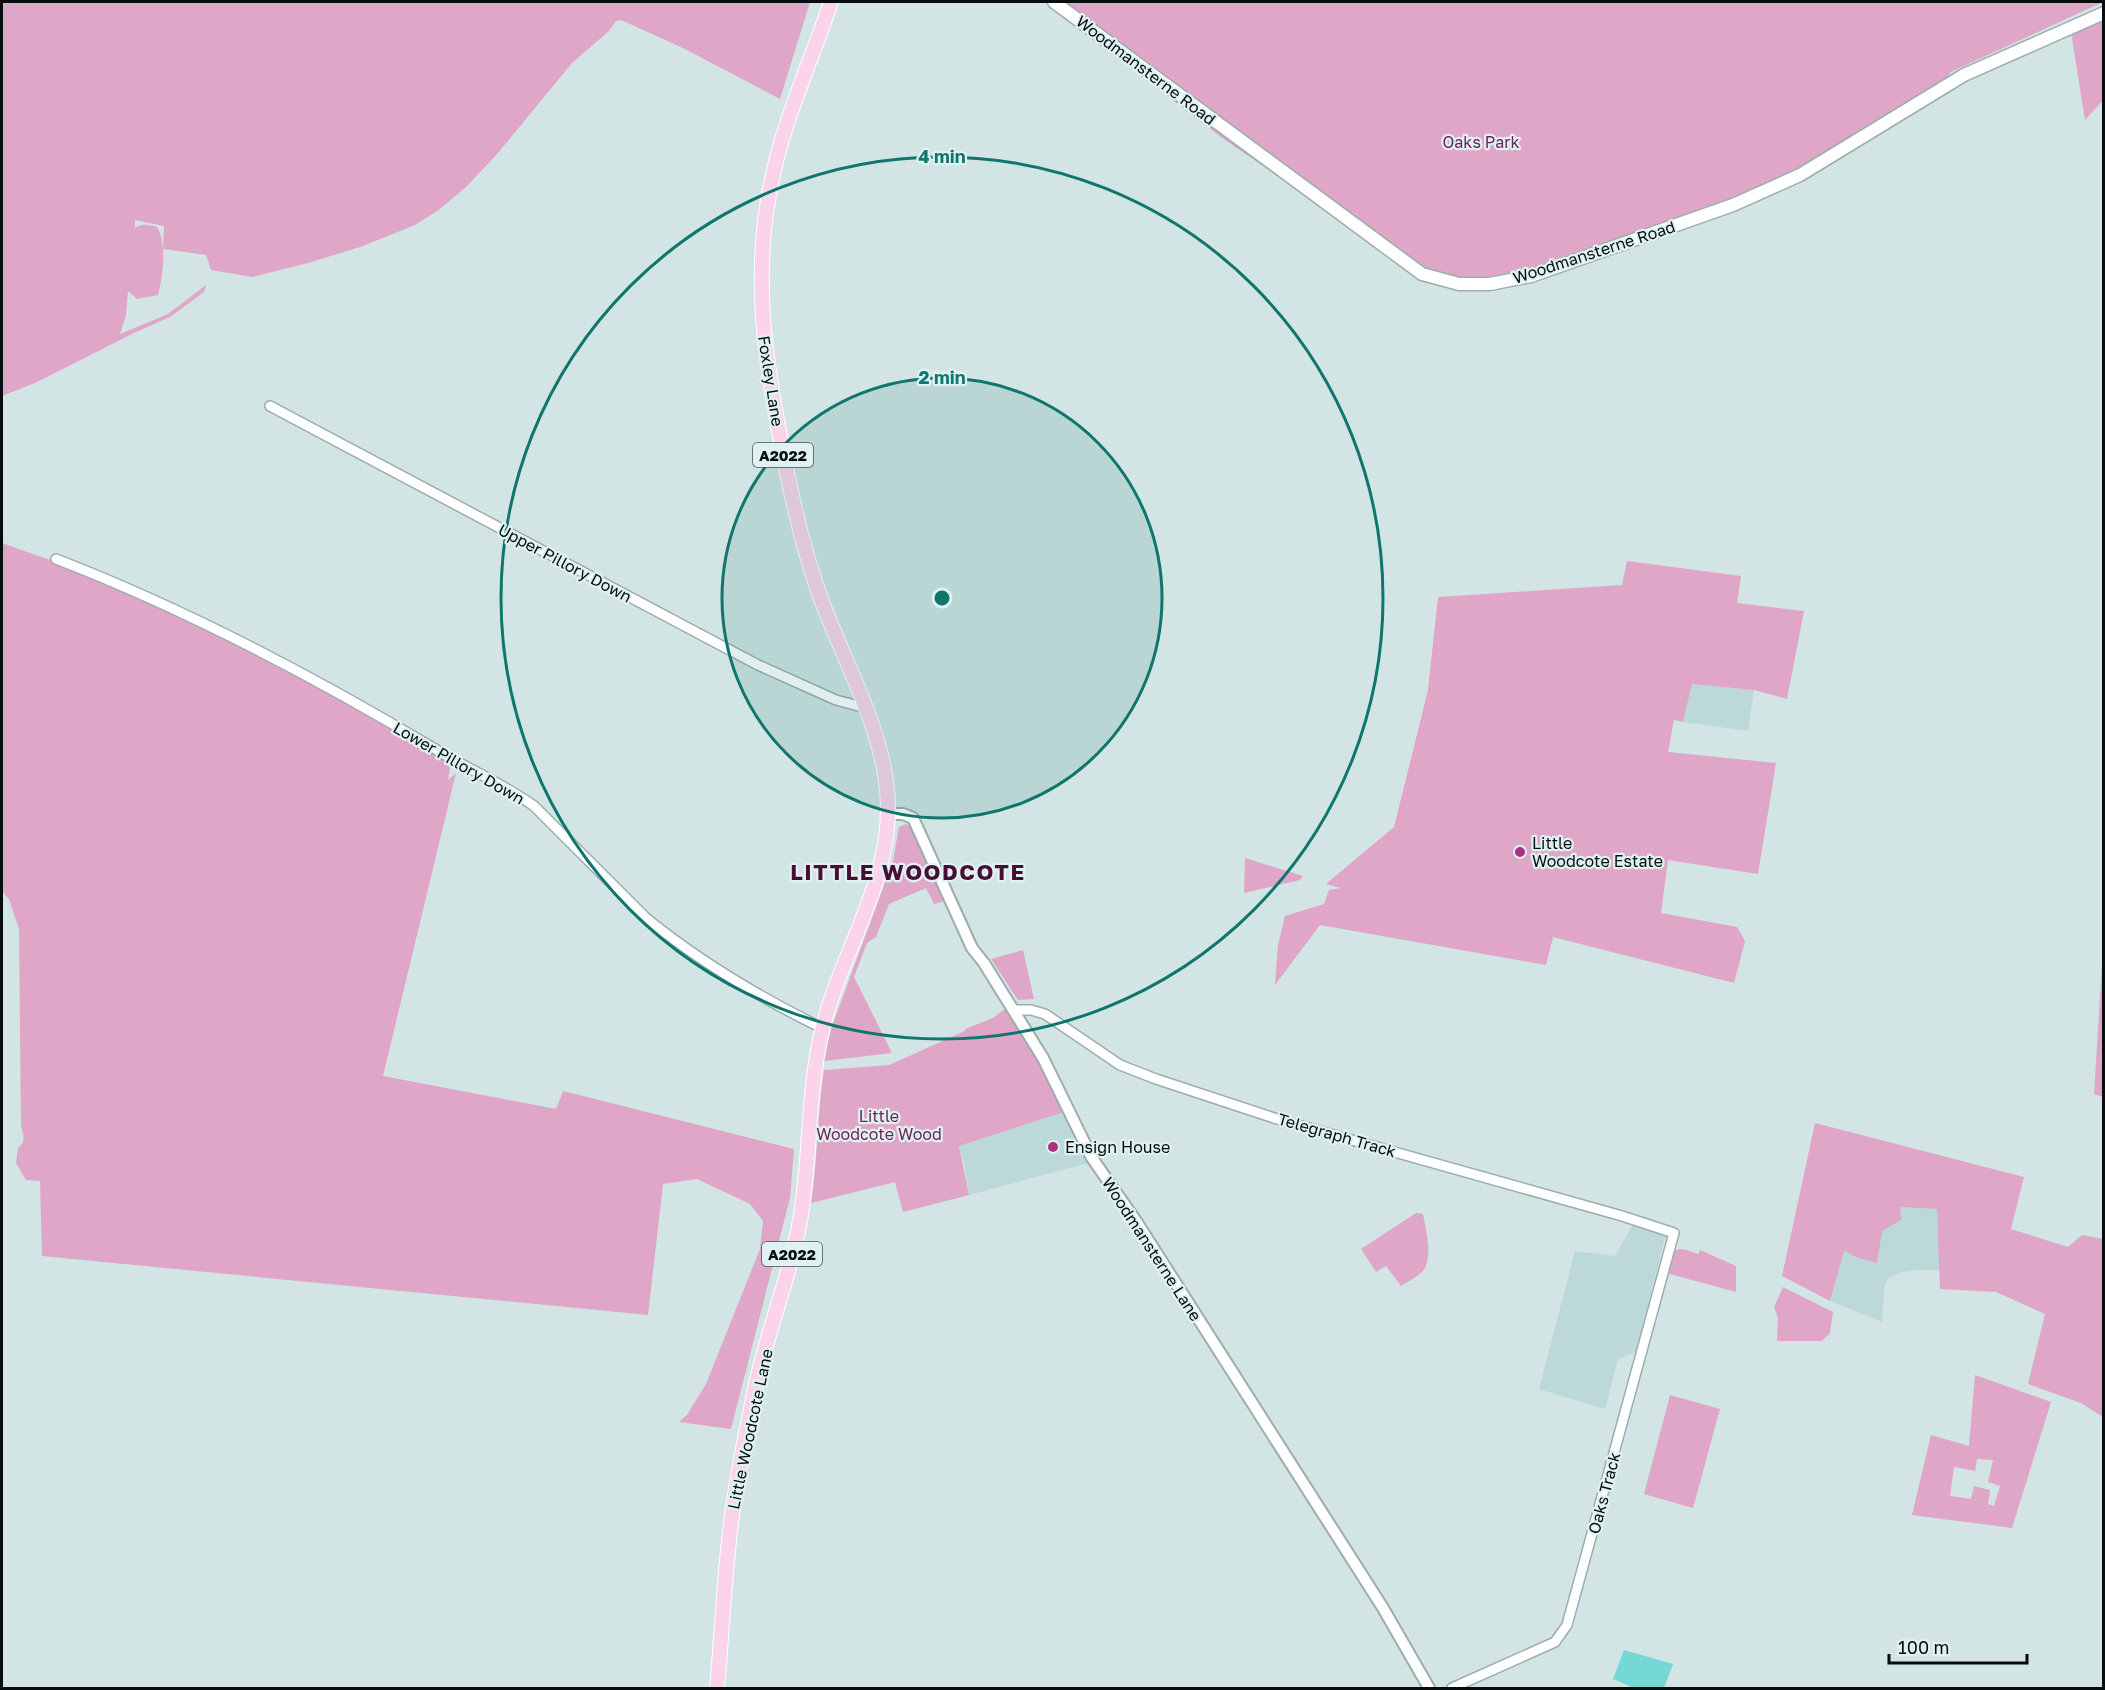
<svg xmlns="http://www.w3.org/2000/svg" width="2105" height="1690" font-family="'Golos Text',sans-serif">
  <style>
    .built { fill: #bdd8d8 }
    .green { fill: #dfa6c7; fill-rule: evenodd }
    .water { fill: #76d8d6 }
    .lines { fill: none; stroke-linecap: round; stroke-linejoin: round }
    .minor-casing { stroke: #9cadad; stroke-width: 12 }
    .tertiary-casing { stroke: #9cadad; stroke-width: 14 }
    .secondary-casing { stroke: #9cadad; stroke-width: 15 }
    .primary-casing { stroke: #fff; stroke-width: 16 }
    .minor { stroke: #fff; stroke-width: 9 }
    .tertiary { stroke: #fff; stroke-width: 10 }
    .secondary { stroke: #fff; stroke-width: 12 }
    .primary { stroke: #fbd3ea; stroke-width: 14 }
    .ring { fill: none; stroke: #0f766e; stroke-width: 3 }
    .poi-dot { fill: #ab3083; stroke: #dff1f1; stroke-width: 2 }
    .labels { text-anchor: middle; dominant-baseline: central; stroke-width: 4.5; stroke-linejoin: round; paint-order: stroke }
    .shield { fill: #dff1f1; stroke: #485151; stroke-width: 1.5 }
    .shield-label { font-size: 15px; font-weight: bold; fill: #070d0d }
    .street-label { font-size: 16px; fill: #070d0d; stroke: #dff1f1 }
    .park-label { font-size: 16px; fill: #6f2355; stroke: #dff1f1 }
    .poi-label { font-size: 16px; fill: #070d0d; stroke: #dff1f1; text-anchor: start }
    .district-label { font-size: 22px; font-weight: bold; letter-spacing: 1.5px; fill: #480d35; stroke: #dff1f1 }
    .centre { fill: #0f766e; stroke: #dff1f1; stroke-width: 3 }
    .ring-label { font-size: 18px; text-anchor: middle; font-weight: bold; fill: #0f766e; stroke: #dff1f1; stroke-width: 4.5; stroke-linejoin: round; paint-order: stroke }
  </style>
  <rect width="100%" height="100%" fill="#d2e4e3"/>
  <path class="built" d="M1692 684 1754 690 1748 731 1683 722Z
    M1064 1112 1088 1163 969 1195 965 1166 959 1146Z
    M1900 1207 1937 1209 1940 1270H1917L1902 1272 1887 1279 1884 1289 1882 1322 1830 1301 1844 1251 1858 1258 1887 1226Z
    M1634 1223 1666 1234 1636 1352 1618 1359 1605 1409 1539 1389 1575 1251 1615 1256Z"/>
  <path class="green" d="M2 2H810L780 99 683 48 621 20 616 21 609 31 572 63 498 153 466 187 440 209 415 225 360 247 308 263 252 277 211 270 206 255 163 249 164 226 135 220V228C142 223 148 225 157 227 167 243 163 277 158 295L137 299 128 291 126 315 120 334 168 314 206 285 204 292 170 317 136 332 35 383 2 396Z
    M1056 2H2103L1951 72 1940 86 1800 175 1733 205 1490 284 1422 274 1225 140 1091 37Z
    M2103 19V100L2085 120 2071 32Z
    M2 543C40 557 80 569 117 585 233 635 343 698 451 762L448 780 456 773 383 1076 556 1109 563 1091 794 1149 790 1198 731 1429 679 1422 687 1415 706 1384 760 1249 763 1221 750 1204 697 1179 663 1184 648 1315 42 1256 40 1181 26 1180 16 1163 18 1148C26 1141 24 1136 21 1126L19 929 9 899 2 891Z
    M1627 561 1741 576 1737 603 1804 611 1787 699 1754 690 1692 684 1683 722 1674 720 1668 752 1776 763 1758 874 1668 860 1661 913 1737 927 1745 941 1734 983 1553 937 1546 965 1320 925 1275 985 1278 945 1285 916 1324 904 1329 890 1341 888 1326 884 1394 827 1428 690 1438 597 1622 585Z
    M906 824 912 828 945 901 934 904 926 888 889 904 876 937 867 943 854 977 892 1053 824 1061 831 1029 893 861 899 827Z
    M1245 858 1303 876 1300 880 1244 893Z
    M2103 949 2104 1097H2103L2094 1094Z
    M1023 950 1034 999 1018 1000 991 959Z
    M1006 1008 1041 1060 1064 1112 959 1146 969 1195 903 1212 895 1182 811 1203C818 1158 817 1114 824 1070L889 1065 965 1031V1029L993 1018Z
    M1815 1123 2024 1177 2011 1229 2068 1247 2082 1235 2103 1239V1417L2081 1403 2028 1384 2045 1314 1996 1292 1940 1289 1937 1209 1900 1207 1901 1220 1882 1231 1877 1263 1858 1258 1844 1251 1830 1301 1782 1276Z
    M1416 1213 1423 1214C1426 1230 1432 1253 1425 1268 1420 1276 1409 1281 1401 1286L1386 1266 1376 1272 1361 1249Z
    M1679 1249 1687 1250 1698 1254 1700 1250 1736 1266V1292L1666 1273 1672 1252Z
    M1783 1287 1833 1312 1830 1333 1822 1341H1777L1778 1318 1774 1307Z
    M1975 1375 2051 1402 2012 1528 1912 1515 1931 1435 1969 1446ZM1977 1459 1993 1460 1988 1482 2000 1486 1994 1506 1988 1504 1990 1490 1974 1486 1971 1499 1950 1496 1954 1467 1975 1471Z
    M1670 1395 1720 1409 1693 1508 1644 1494Z"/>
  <path class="water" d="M1624 1650 1673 1664 1664 1688H1634L1613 1679Z"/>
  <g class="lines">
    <defs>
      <path id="minor" d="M270 406 758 665 836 700 866 708
        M56 559C188 610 313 676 435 749 468 769 503 784 534 806L646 918C699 961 761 998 822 1028
        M1013 1010H1031L1045 1014 1120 1065 1156 1079 1277 1119 1622 1216 1674 1233 1567 1625 1555 1642 1452 1688"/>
      <path id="tertiary" d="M888 814H903L913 818 972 948 984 963 1043 1058 1092 1158 1136 1221 1383 1608 1429 1688"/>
      <path id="secondary" d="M1054 2 1422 274 1459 284H1490L1531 276 1733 205 1800 175 1964 75 2104 13"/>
      <path id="primary" d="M717 1688C722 1634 724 1578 731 1523 736 1480 745 1437 754 1394 765 1337 788 1283 799 1226 811 1162 807 1098 821 1035 837 961 888 888 888 810 888 734 845 666 820 596 803 549 792 500 783 452 765 361 752 276 771 184 783 121 811 62 831 2"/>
    </defs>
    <use href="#minor" class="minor-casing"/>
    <use href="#tertiary" class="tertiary-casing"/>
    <use href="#secondary" class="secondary-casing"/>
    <use href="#primary" class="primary-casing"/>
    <use href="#minor" class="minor"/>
    <use href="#tertiary" class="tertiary"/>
    <use href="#secondary" class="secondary"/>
    <use href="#primary" class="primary"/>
  </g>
  <circle cx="942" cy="598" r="220" fill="#0f766e" fill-opacity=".12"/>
  <g class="ring">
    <circle cx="942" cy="598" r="220"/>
    <circle cx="942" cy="598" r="441"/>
  </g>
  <g class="poi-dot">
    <circle cx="1520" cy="852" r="6"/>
    <circle cx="1053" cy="1147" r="6"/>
  </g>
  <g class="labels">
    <g class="shield">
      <rect x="753" y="443" width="60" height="24" rx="4.5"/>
      <rect x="762" y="1242" width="60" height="24" rx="4.5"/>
    </g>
    <g class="shield-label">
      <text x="783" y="455">A2022</text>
      <text x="792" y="1254">A2022</text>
    </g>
    <g class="street-label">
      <text transform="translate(1146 70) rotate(37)">Woodmansterne Road</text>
      <text transform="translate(1594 252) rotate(-18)">Woodmansterne Road</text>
      <text transform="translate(771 381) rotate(81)">Foxley Lane</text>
      <text transform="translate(565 563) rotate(28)">Upper Pillory Down</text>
      <text transform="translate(459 763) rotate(30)">Lower Pillory Down</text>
      <text transform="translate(1337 1135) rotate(16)">Telegraph Track</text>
      <text transform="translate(1152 1249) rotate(57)">Woodmansterne Lane</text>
      <text transform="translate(750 1429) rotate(-78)">Little Woodcote Lane</text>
      <text transform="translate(1604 1493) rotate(-75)">Oaks Track</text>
    </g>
    <g class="park-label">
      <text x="1481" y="142">Oaks Park</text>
      <text x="879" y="1116">Little<tspan x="879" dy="18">Woodcote Wood</tspan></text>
    </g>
    <g class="poi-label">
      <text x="1532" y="843">Little<tspan x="1532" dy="18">Woodcote Estate</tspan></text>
      <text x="1065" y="1147">Ensign House</text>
    </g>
    <g class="district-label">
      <text x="908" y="871">LITTLE WOODCOTE</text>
    </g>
  </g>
  <circle cx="942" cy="598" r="9" class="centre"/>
  <g class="ring-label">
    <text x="942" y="163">4 min</text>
    <text x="942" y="384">2 min</text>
  </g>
  <rect width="2105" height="1690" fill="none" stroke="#070d0d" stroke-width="6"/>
  <path d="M1889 1654v9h138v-9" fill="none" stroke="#070d0d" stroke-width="3"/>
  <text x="1898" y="1654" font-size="18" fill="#070d0d" stroke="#dff1f1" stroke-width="4.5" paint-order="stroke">100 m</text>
</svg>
